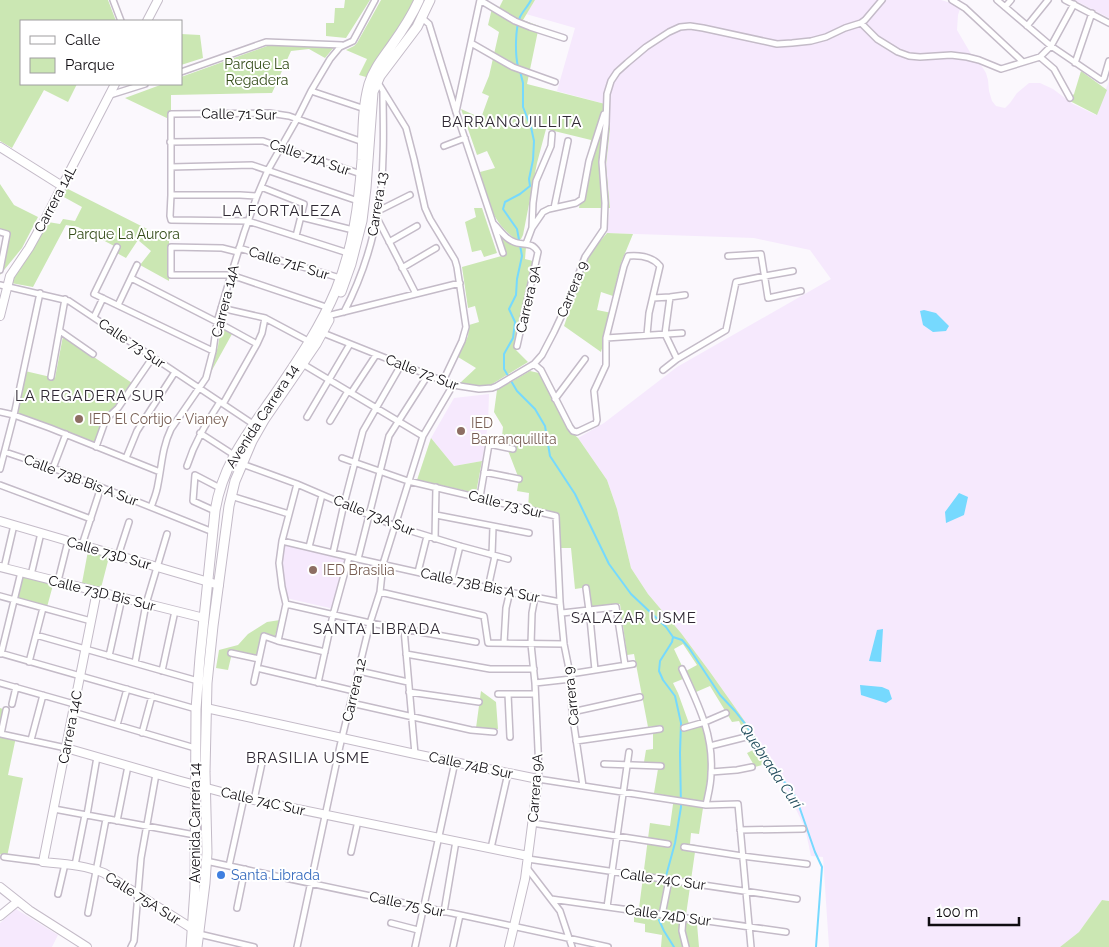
<svg xmlns="http://www.w3.org/2000/svg" width="1109" height="947" font-family="Raleway,sans-serif">
  <style>
    .built { fill: #f6e9fd }
    .green { fill: #cbe7b3 }
    .water { fill: #76d9fe }
    .lines { fill: none; stroke-linecap: round; stroke-linejoin: round }
    .stream { stroke: #76d9fe; stroke-width: 2 }
    .street-casing { stroke: #c4bbc8; stroke-width: 8 }
    .secondary-casing { stroke: #c4bbc8; stroke-width: 10 }
    .primary-casing { stroke: #c4bbc8; stroke-width: 11 }
    .street { stroke: #fff; stroke-width: 5 }
    .secondary { stroke: #fff; stroke-width: 8 }
    .primary { stroke: #fff; stroke-width: 9 }
    .education-dot { fill: #8d6e63; stroke: #fff; stroke-width: 2 }
    .shop-dot { fill: #3f7fe0; stroke: #fff; stroke-width: 2 }
    .labels { text-anchor: middle; dominant-baseline: central; stroke-width: 4; stroke-linejoin: round; paint-order: stroke }
    .park-label { font-size: 14px; fill: #344c19; stroke: #fff }
    .street-label { font-size: 14px; fill: #0f0c11; stroke: #fff }
    .education-label { font-size: 14px; fill: #785e54; stroke: #fff; text-anchor: start }
    .shop-label { font-size: 14px; fill: #366cbe; stroke: #fff; text-anchor: start }
    .neighbourhood-label { font-size: 15px; letter-spacing: 1px; fill: #302934; stroke: #fff }
    .water-label { font-size: 15px; font-style: italic; fill: #214c5c; stroke: #fff }
  </style>
  <rect width="100%" height="100%" fill="#fbf8fd"/>
  <path class="built" d="M535 0H941L958 5 960 9 958 15 957 30 971 54 981 65 986 73 988 80 989 91 992 101 996 106 1005 108 1010 103 1017 93 1029 83H1040L1053 89 1073 104 1096 115 1109 81V901L1102 900 1079 932 1060 947H829L823 857 811 856 805 828 786 789 751 730 710 672 681 633 648 594 631 568 617 509 607 480 578 438 604 423 677 367 831 279 810 250 754 238 607 233 610 208 606 165 610 129 609 105 557 91 575 28 526 14Z
    M1074 0H1109V18Z
    M489 394 488 424 482 461 454 466 431 438 454 398Z
    M285 545 345 560 341 581 334 609 286 598V591L282 560Z
    M16 909 58 935 52 947H0V923Z"/>
  <path class="green" d="M0 0H108L116 21H21V84H77L68 102 44 90 12 148 0 141Z
    M345 0H370L346 38 326 36V23H334L335 8H344Z
    M381 0H414C401 28 380 50 366 77L359 75 367 59 346 50 354 46 357 43Z
    M503 0H535L523 20 539 26 527 84 609 105 610 129 606 165 610 208H579L591 140 546 129 537 163 523 235 521 239C515 240 513 237 508 233 489 215 487 196 480 172L495 168 487 151 477 155 461 109 481 118 489 96 482 93 489 76 499 32 488 25 493 4 499 8Z
    M181 34 200 35 203 58 181 65Z
    M270 45 335 46 325 58 309 49 291 51 272 93 171 95V120L125 98 163 84H181V77Z
    M1081 71 1107 90 1097 115 1068 100 1074 94Z
    M0 184 14 205 38 217 22 248 0 275V270L7 234 0 232Z
    M66 188 169 240V281L140 265 151 251 138 240 126 258 115 252 116 247 78 227 66 225 33 287 11 283 15 274 36 244 48 222 60 224 63 219 75 221 82 207 62 196Z
    M474 208H482L497 253 484 257 481 250 472 252 465 222 476 217Z
    M498 233C506 242 515 247 526 247L525 259 533 261 516 350 528 362 489 386H475L460 383 476 368 458 357 468 336 469 325 479 322 475 306 468 308 462 267 505 255Z
    M607 233 633 234 621 263 613 296 601 292 597 310 612 313 601 352 564 326 584 267 590 253Z
    M221 327 232 334 211 372 218 346Z
    M63 336 132 383 116 406 105 416 95 443 57 427 15 413 25 371 55 378Z
    M530 371 539 373 568 429 578 438 607 480 617 509 631 568 648 594 681 633 710 672 751 730 783 782 776 781 762 765 755 767 747 753 753 750 739 721 732 722 710 686 696 692 686 671 697 665 683 644 674 649 682 666 678 668 683 679 673 683 678 693 691 729 703 726 706 736 709 756 707 782 699 834 691 833 690 844 696 845 685 922 697 924 699 947H661L662 935 645 932V924L634 922V916H638L650 823 670 826 674 797 654 793 659 763 644 762 646 750 653 749V726L648 727 634 654 627 655 620 604 591 607 588 587 575 589 571 548H557L555 516 528 509 529 493 517 491 519 479 507 448 501 446 503 427 494 412 497 390Z
    M431 438 454 466 482 461 476 493 417 480Z
    M88 551 109 557 101 588 82 583Z
    M23 577 53 585 47 607 17 598Z
    M280 620 275 636 262 634 256 658 232 653 228 670 216 668 219 650 238 645 248 634 267 622Z
    M481 691 496 702 498 729 476 728Z
    M0 708 6 710 1 734 16 737 8 775 23 778 7 857H4L0 854Z
    M1102 900 1109 901V947H1060L1079 932Z"/>
  <path class="water" d="M924 310 936 313 949 326 946 331 933 332 923 325 920 311Z
    M959 493 968 497 964 515 946 523 945 512Z
    M883 629 881 662 869 661 877 630Z
    M860 685 882 687 889 690 892 699 886 703 861 695Z"/>
  <g class="lines">
    <path class="stream" d="M518 67C515 54 515 29 520 17 523 11 528 6 531 0
      M520 71 523 83V107L531 127 534 141 533 160 529 179 530 186 520 194 505 202 503 209 517 229 522 256 517 279 516 295 509 309 515 322 513 338 504 354V369L517 391 535 409 545 426 550 456 575 494 609 564 631 594 666 627 673 637 672 642 660 661 659 671 663 680 675 696 681 723 680 753 681 807 675 843 666 876
      M673 637 682 640 689 648 720 695 735 711 746 725 775 772 792 790 798 803 815 852 822 867 816 947
      M659 920 664 931 674 947"/>
    <defs>
      <path id="street" d="M113 0 121 21
        M952 0 965 8 1023 62
        M997 0 1051 46 1101 80 1104 78 1109 61
        M1065 0 1109 23
        M1005 7 1011 0
        M421 17 429 24 456 112 503 253
        M861 23 877 39 898 52 909 56 920 57 951 55 967 57 979 60 1001 69 1040 57 1051 46 1074 4
        M1027 26 1048 0
        M471 43 513 67 555 82
        M1040 57 1054 69 1070 98
        M1075 63 1092 13
        M181 72 266 42 342 45
        M377 81 406 128 414 159 425 208 430 219 455 260 457 267 466 327 462 341 443 381
        M311 91 365 109
        M110 95 145 84
        M456 112 480 0 515 21 530 27 564 38
        M170 142 263 141 361 174
        M444 146 465 138
        M171 167 252 165 358 201
        M261 187 304 204 296 236
        M171 195H240L257 196
        M554 208 568 141
        M378 211 410 195
        M301 217 353 230
        M377 218 416 294
        M494 224C500 230 505 238 512 241 523 247 531 240 538 252L517 346
        M532 228 533 203 536 181 551 146 552 134
        M0 232 7 234 0 270
        M389 242 417 226
        M526 244 532 228 543 212 549 209 576 203 582 199 589 161 604 114
        M117 247 94 294 213 351
        M239 248 340 278
        M238 252 222 248 171 247V275H231L329 308
        M348 253 248 221 171 220 170 216 171 195V114L269 113 289 116 363 142
        M728 256 761 254 768 298 801 291
        M402 268 436 248
        M131 278 217 322 257 344
        M0 285 69 301 253 424
        M670 297 665 334 677 359
        M653 298 670 297 685 295
        M118 305 137 265
        M221 308 265 318 310 342
        M344 312C369 264 382 210 383 156 384 135 383 113 383 91
        M331 315 460 283
        M94 317 103 298
        M60 331 93 354
        M323 333 453 385 479 389 492 388 497 386 534 364 542 355 554 332 569 300 585 257 604 229 605 203 602 162 606 124 607 94 611 81 617 72 627 63 646 47 669 32 680 27 690 26 703 28 777 44 792 43 811 41 826 37 845 28 861 23 865 20 882 0
        M606 338 682 333
        M301 363 423 436
        M534 364 541 370 570 427 573 431 577 432 596 423 597 420 594 391 606 365V338L624 266 628 256C640 255 652 256 660 266L649 313 647 335
        M663 370 677 359 726 330 736 282 765 276 793 271
        M51 377 65 299
        M351 393 376 355
        M555 399 585 359
        M223 404 257 344 262 333 265 318
        M0 412 14 415 50 428 160 472
        M307 417 350 344
        M330 421 348 391
        M200 433 234 455
        M96 447 106 419 118 408 153 357
        M5 452 53 468 213 532
        M126 458 137 431 175 372
        M342 458 408 481 556 516 560 602 564 644 571 679 572 712 583 786
        M242 464 297 484 395 526 460 546 508 559
        M187 466C195 441 206 424 220 402
        M53 468 66 434
        M0 469 14 415 40 293
        M484 472 519 479
        M0 485 91 519
        M231 496 289 514
        M480 497 489 444 513 449
        M151 507C154 499 157 492 158 484 162 464 162 448 171 429L206 378 213 351 217 322 231 275 244 233 257 196 268 170 297 119 311 91 330 59 340 47 353 41 375 0
        M215 511 193 501 195 475 220 488
        M436 515 529 533
        M435 539 436 487
        M282 541 358 559 488 588 560 602
        M82 545 101 487
        M309 547 322 495
        M333 553 344 504 363 431 401 365
        M492 555 493 527
        M118 556 129 522
        M358 559 389 436 428 375
        M4 568 14 525
        M418 572 427 536
        M31 575 41 533
        M452 579 460 546
        M58 581 68 541
        M488 588 495 556
        M586 588 590 618 595 670
        M380 592 484 616 488 643 564 644
        M0 596 91 621
        M535 597 532 613 531 644 535 683 539 771 538 779 706 805 738 804 751 947
        M286 604 370 623 476 642
        M562 613 616 607 625 665
        M404 629 415 754
        M36 635 198 681
        M278 641 286 604 282 587 279 563 282 541 297 484
        M504 643 506 608 510 591
        M0 653 196 709
        M231 653 259 659
        M1 654 21 572
        M406 654 490 669H534
        M109 656 122 598
        M29 662 43 608
        M135 663 146 604 167 534
        M257 668 354 691
        M682 669C698 704 714 735 711 774 711 785 708 795 706 805
        M162 671 175 611
        M359 671 408 682
        M570 674 633 664
        M254 682 264 636 278 641 325 652
        M0 683 74 704
        M318 683 333 615 349 557
        M535 683 571 679
        M409 692 479 702
        M498 694H535
        M508 694 510 737
        M351 703 471 730 494 732
        M12 704 16 687
        M6 710 1 734 66 748
        M73 712 195 748
        M572 712 640 697
        M117 725 127 689
        M684 728 705 722 726 713
        M142 733 152 696
        M31 740 43 695
        M576 741 660 729
        M710 746 746 737
        M604 764 661 766
        M711 772 737 770 752 767
        M254 800 262 763
        M54 809 195 835
        M87 815 97 757
        M117 821 128 766
        M532 823 668 844
        M740 830 803 829
        M684 847 742 856 807 864
        M491 848 508 773
        M351 852 358 821
        M4 857 43 862
        M528 859 797 899
        M206 861C340 890 474 917 608 947
        M75 865 85 815
        M229 866 244 798
        M527 868 560 911 572 947
        M58 894 65 864
        M551 899 786 932
        M607 907 629 752
        M237 908 245 869
        M444 912 456 841
        M88 913 106 819
        M662 915 669 880
        M683 918 682 931 686 947
        M391 923 418 930
        M199 934 254 947
        M131 947 134 941 141 858 156 774
        M297 947 340 746 370 623 380 592 383 564 423 436 453 385
        M415 947 455 762
        M453 947 460 915"/>
      <path id="secondary" d="M147 21 158 0
        M0 147 62 186
        M0 316 10 276 29 248 44 221 115 84
        M0 521 219 585
        M0 567 204 618
        M97 591 43 862C64 864 85 865 104 873L193 929
        M206 708 415 754 538 779 525 879 509 947
        M66 748 177 780 244 798 528 856
        M0 887 29 910 87 947
        M0 916 17 902"/>
      <path id="primary" d="M341 292 351 264 362 221 366 188 373 92 380 76 417 27 430 0
        M191 947 195 889 196 709 200 657 215 511C223 463 248 433 275 394 298 360 320 328 336 290 353 248 359 204 362 160 363 135 362 109 369 84 373 70 383 58 392 45 402 31 412 16 419 0
        M197 947 205 883 207 853 205 772 207 683 213 626 229 506 235 481 252 441 264 420 316 344 329 320"/>
    </defs>
    <use href="#street" class="street-casing"/>
    <use href="#secondary" class="secondary-casing"/>
    <use href="#primary" class="primary-casing"/>
    <use href="#street" class="street"/>
    <use href="#secondary" class="secondary"/>
    <use href="#primary" class="primary"/>
  </g>
  <g class="education-dot">
    <circle cx="79" cy="419" r="5"/>
    <circle cx="461" cy="431" r="5"/>
    <circle cx="313" cy="570" r="5"/>
  </g>
  <circle class="shop-dot" cx="221" cy="875" r="5"/>
  <g class="labels">
    <g class="park-label">
      <text x="257" y="64">Parque La<tspan x="257" dy="16">Regadera</tspan></text>
      <text x="124" y="234">Parque La Aurora</text>
    </g>
    <g class="street-label">
      <text transform="translate(239 114) rotate(1)">Calle 71 Sur</text>
      <text transform="translate(310 157) rotate(19)">Calle 71A Sur</text>
      <text transform="translate(55 199) rotate(-62)">Carrera 14L</text>
      <text transform="translate(377 204) rotate(-81)">Carrera 13</text>
      <text transform="translate(289 263) rotate(17)">Calle 71F Sur</text>
      <text transform="translate(572 289) rotate(-68)">Carrera 9</text>
      <text transform="translate(528 299) rotate(-77)">Carrera 9A</text>
      <text transform="translate(225 301) rotate(-76)">Carrera 14A</text>
      <text transform="translate(132 343) rotate(34)">Calle 73 Sur</text>
      <text transform="translate(422 372) rotate(21)">Calle 72 Sur</text>
      <text transform="translate(262 416) rotate(-57)">Avenida Carrera 14</text>
      <text transform="translate(81 480) rotate(21)">Calle 73B Bis A Sur</text>
      <text transform="translate(506 504) rotate(14)">Calle 73 Sur</text>
      <text transform="translate(374 515) rotate(22)">Calle 73A Sur</text>
      <text transform="translate(109 553) rotate(16)">Calle 73D Sur</text>
      <text transform="translate(480 585) rotate(12)">Calle 73B Bis A Sur</text>
      <text transform="translate(102 593) rotate(14)">Calle 73D Bis Sur</text>
      <text transform="translate(354 690) rotate(-77)">Carrera 12</text>
      <text transform="translate(571 696) rotate(-96)">Carrera 9</text>
      <text transform="translate(70 727) rotate(-79)">Carrera 14C</text>
      <text transform="translate(471 765) rotate(12)">Calle 74B Sur</text>
      <text transform="translate(535 788) rotate(-86)">Carrera 9A</text>
      <text transform="translate(263 801) rotate(13)">Calle 74C Sur</text>
      <text transform="translate(195 823) rotate(-90)">Avenida Carrera 14</text>
      <text transform="translate(663 879) rotate(8)">Calle 74C Sur</text>
      <text transform="translate(143 898) rotate(32)">Calle 75A Sur</text>
      <text transform="translate(407 904) rotate(12)">Calle 75 Sur</text>
      <text transform="translate(668 915) rotate(8)">Calle 74D Sur</text>
    </g>
    <g class="education-label">
      <text x="89" y="419">IED El Cortijo - Vianey</text>
      <text x="471" y="423">IED<tspan x="471" dy="16">Barranquillita</tspan></text>
      <text x="323" y="570">IED Brasilia</text>
    </g>
    <g class="shop-label">
      <text x="231" y="875">Santa Librada</text>
    </g>
    <g class="neighbourhood-label">
      <text x="512" y="122">BARRANQUILLITA</text>
      <text x="282" y="211">LA FORTALEZA</text>
      <text x="90" y="396">LA REGADERA SUR</text>
      <text x="634" y="618">SALAZAR USME</text>
      <text x="377" y="629">SANTA LIBRADA</text>
      <text x="308" y="758">BRASILIA USME</text>
    </g>
    <g class="water-label">
      <text transform="translate(771 766) rotate(56)">Quebrada Curí</text>
    </g>
  </g>
  <rect x="20" y="20" width="162" height="65" fill="#ffffff" stroke="#9f9ea0"/>
  <rect x="30" y="36" width="25" height="8" fill="#ffffff" stroke="#9f9ea0"/>
  <text x="65" y="45" font-size="15" fill="#0f0c11">Calle</text>
  <rect x="30" y="58" width="25" height="15" fill="#cbe7b3" stroke="#9f9ea0"/>
  <text x="65" y="70" font-size="15" fill="#0f0c11">Parque</text>
  <path d="M929 917v8h90v-8" fill="none" stroke="#0f0c11" stroke-width="2.5"/>
  <text x="936" y="917" font-size="15" fill="#0f0c11" stroke="#ffffff" stroke-width="4" paint-order="stroke">100 m</text>
</svg>
